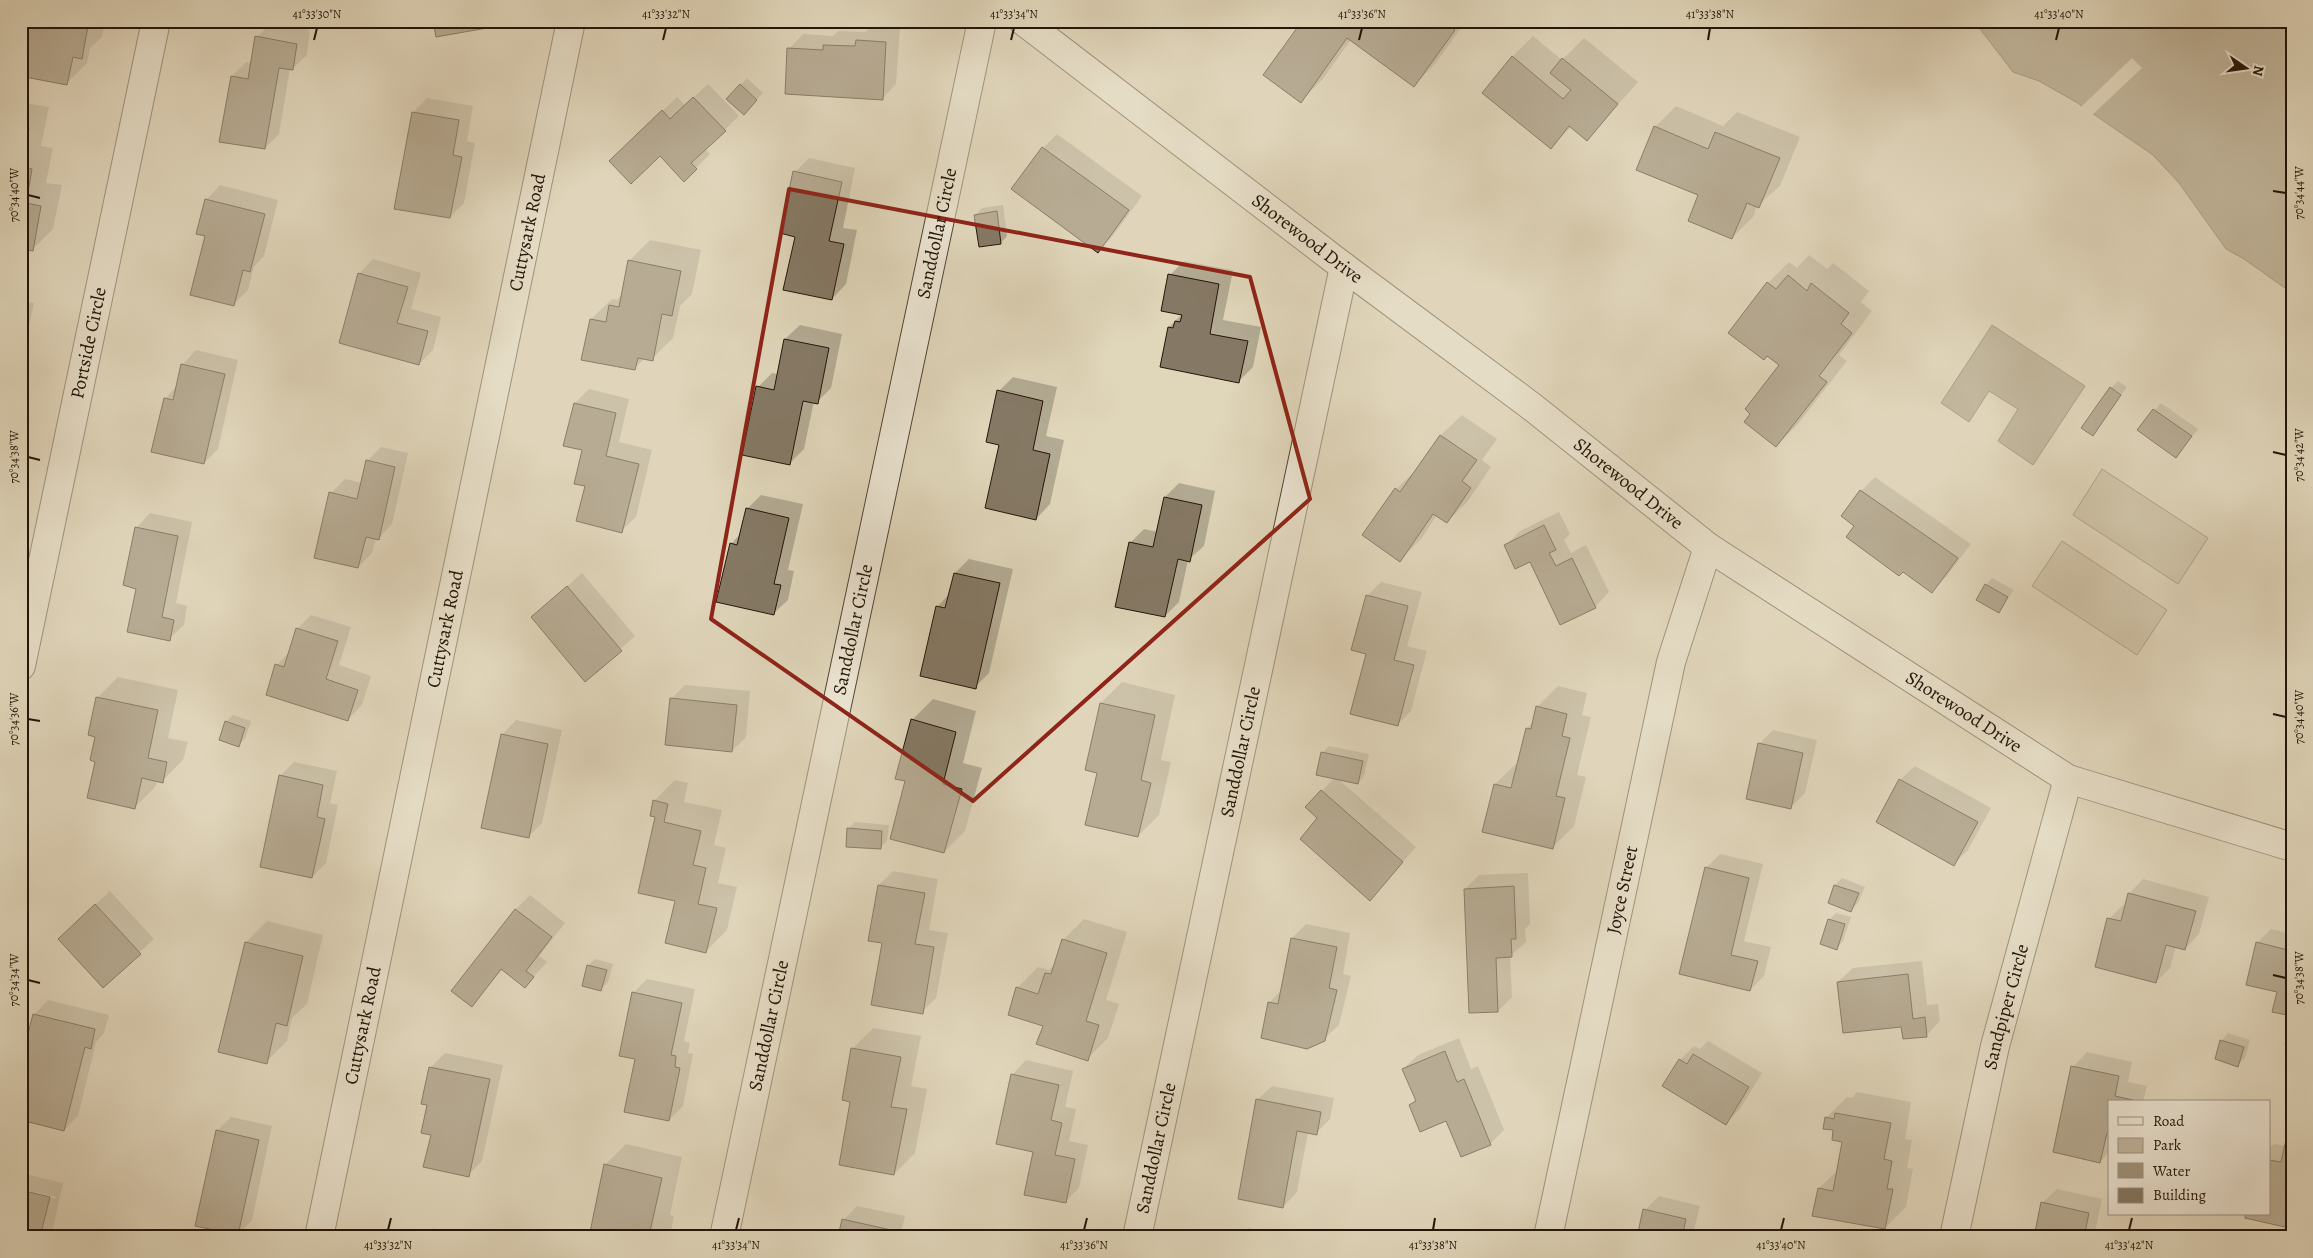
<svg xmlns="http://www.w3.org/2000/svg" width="2313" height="1258" font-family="Alegreya,serif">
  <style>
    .green { fill: #c0b59c; stroke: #726452 }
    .water { fill: #a0947d; stroke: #6e614e }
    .pier { fill: #e0d6ba }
    .shadow { fill: #0003 }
    .building { fill: #857965; stroke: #231408 }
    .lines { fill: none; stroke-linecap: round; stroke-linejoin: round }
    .minor-casing { stroke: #524434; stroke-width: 30 }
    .tertiary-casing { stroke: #524434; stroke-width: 30 }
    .minor { stroke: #ebe4d2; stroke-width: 28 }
    .tertiary { stroke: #ebe4d2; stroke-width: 28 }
    .marked { fill: none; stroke: #8f2418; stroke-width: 4; stroke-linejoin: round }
    .ticks { fill: none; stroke: #231408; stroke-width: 2 }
    .labels { text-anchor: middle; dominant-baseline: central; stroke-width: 4.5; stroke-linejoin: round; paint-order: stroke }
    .street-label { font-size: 19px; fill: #231408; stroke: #ebe4d2 }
    .neatline { fill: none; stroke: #231408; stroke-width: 2 }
    .ticks-label { font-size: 12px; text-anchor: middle; fill: #231408 }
  </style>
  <rect width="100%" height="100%" fill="#e0d6ba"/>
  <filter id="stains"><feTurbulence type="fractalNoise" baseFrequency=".004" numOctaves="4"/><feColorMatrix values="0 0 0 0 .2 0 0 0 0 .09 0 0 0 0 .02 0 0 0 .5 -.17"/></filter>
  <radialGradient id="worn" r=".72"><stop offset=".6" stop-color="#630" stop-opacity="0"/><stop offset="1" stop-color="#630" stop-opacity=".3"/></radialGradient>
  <path class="green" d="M2102 469 2208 538 2178 584 2073 515Z
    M2062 541 2167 610 2137 655 2032 586Z"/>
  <path class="water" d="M1974 21H2292V293L2244 259 2226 249 2179 183 2153 155 2076 102 2039 81 2013 72Z
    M1992 325 2085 386 2033 465 1998 441 2018 409 1989 391 1969 422 1941 403Z"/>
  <path class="pier" d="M2132 58 2142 68 2091 116 2080 108Z"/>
  <path class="shadow" d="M21 21H105L102 37 90 48 87 63 66 84 30 58Z
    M434 21H493L487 27Z
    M1303 21H1466L1435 64 1414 85 1351 40 1322 80 1301 101Z
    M271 23 310 30 307 55 292 69 290 68 279 134 265 148 232 76 246 62 252 63 257 37Z
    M871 27 900 28 896 84 882 99 789 49 803 34 833 36 838 31 865 32Z
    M1533 36 1562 60 1584 38 1638 82 1587 139 1572 126 1551 147 1512 57Z
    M747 78 763 93 750 107 741 85Z
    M708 84 739 116 705 149 710 154 696 168 660 154 625 147 677 97 685 105Z
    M427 98 473 106 467 141 475 143 464 203 450 217 413 113Z
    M21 102 49 107 41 146 53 148 46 183 62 185 53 229 32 250 21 248Z
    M1676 106 1723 126 1737 112 1800 137 1780 186 1757 206 1753 217 1732 238 1655 127Z
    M1057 134 1142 196 1112 237 1097 251 1013 189 1043 148Z
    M809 158 855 168 843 228 857 230 846 284 832 299 796 236 795 172Z
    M220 185 278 200 264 256 254 267 248 290 234 304 206 235V200Z
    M1003 205 1007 236 1001 243 975 215 982 208Z
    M650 240 701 250 692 294 680 306 673 338 652 359 645 358 634 369 591 319 612 299 617 300 623 293 629 261Z
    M1809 255 1827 269 1833 263 1869 291 1861 302 1872 311 1839 355 1847 361 1797 425 1776 446 1781 365 1730 332 1768 283 1789 262 1797 268Z
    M373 259 421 273 411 309 441 317 433 350 419 364 359 274Z
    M1184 261 1233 270 1223 320 1261 327 1253 367 1239 381 1169 327 1182 314 1170 275Z
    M21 301 34 303 21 363Z
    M800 325 842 334 831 388 817 402 814 401 804 449 790 463 758 387 772 373 778 374 785 339Z
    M196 350 238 360 218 449 204 463 165 399 177 386 182 365Z
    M1013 377 1057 387 1046 436 1064 440 1050 504 1036 519 1000 444 999 391Z
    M2118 381 2127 387 2093 434 2111 388Z
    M589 389 629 399 619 442 652 450 636 517 621 531 586 485 584 450 575 403Z
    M2161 403 2198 429 2176 457 2139 430Z
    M1462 415 1497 439 1482 460 1491 467 1468 501 1447 522 1437 515 1421 539 1400 560 1396 489 1417 469 1441 435Z
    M381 447 408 453 392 524 378 539 376 538 372 553 358 567 331 493 345 479 362 483 367 461Z
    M1875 477 1971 544 1946 577 1932 591 1856 526 1861 491Z
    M1179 483 1215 491 1204 546 1188 560 1179 602 1165 616 1130 543 1144 529 1158 532 1165 497Z
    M761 495 803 504 788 570 794 571 788 600 773 614 731 544 741 533 747 509Z
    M1559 512 1570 534 1564 540 1571 553 1586 545 1609 592 1595 607 1530 560 1506 545 1520 531Z
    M150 513 192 522 176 603 187 606 184 625 169 639 138 588 136 528Z
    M969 559 1013 569 989 673 975 687 937 607 950 593 955 573Z
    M582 573 635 636 586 680 532 618Z
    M1992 578 2014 590 1999 611 1986 585Z
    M1381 582 1422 592 1407 646 1427 651 1411 711 1397 725 1368 653 1367 596Z
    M311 615 351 627 339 665 371 676 362 705 348 719 277 665 290 651 297 629Z
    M118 677 178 690 168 738 188 742 183 760 162 781 157 780 156 786 135 807 96 761 97 698Z
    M1122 682 1175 695 1161 760 1171 762 1159 815 1138 836 1099 772 1101 703Z
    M685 685 750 691 746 737 732 751 671 699Z
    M1558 686 1587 693 1582 715 1591 717 1577 775 1586 777 1574 826 1553 847 1495 784 1516 764H1518L1527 728 1534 721 1537 707Z
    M933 699 976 711 963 763 982 768 965 831 944 852 906 780 912 720Z
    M233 715 251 721 245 739 238 745 226 722Z
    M516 720 562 730 542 823 528 837 502 735Z
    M1773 730 1817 740 1805 793 1791 807 1759 744Z
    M1329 746 1369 754 1364 776 1358 783 1338 779 1416 847 1370 899 1319 818 1307 807 1334 778 1322 753Z
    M294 762 337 771 330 803 338 805 326 863 312 877 280 776Z
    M1915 766 1991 808 1968 850 1954 864 1900 780Z
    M675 780 688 783 684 802 722 810 714 845 726 848 718 883 737 887 727 930 706 951 677 900 657 816 654 801Z
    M855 822 889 825 887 841 880 848 848 829Z
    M1720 854 1763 864 1744 941 1771 947 1764 976 1750 990 1681 974 1706 868Z
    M893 871 938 879 929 930 948 933 936 998 922 1012 884 942 869 940 879 885Z
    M1528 873 1530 924 1525 929 1526 942 1510 956 1512 997 1498 1011 1465 889 1479 875Z
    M1842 878 1865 887 1858 903 1851 910 1829 902 1835 885Z
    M2143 879 2209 897 2199 934 2185 949 2176 946 2170 968 2156 982 2109 919 2123 905 2126 906 2129 894Z
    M110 891 154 939 103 986 74 925Z
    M530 895 565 923 539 956 547 962 525 986 503 969 472 1005 453 991 516 909Z
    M1836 913 1851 917 1843 941 1837 948 1829 920Z
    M1084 919 1127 932 1106 1000 1119 1004 1108 1038 1087 1059 1017 988 1038 967 1049 970 1055 964 1063 940Z
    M267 921 323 935 307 1004 292 1018 287 1041 266 1062 246 942Z
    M1306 924 1350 933 1343 974 1351 976 1339 1025 1324 1039 1269 1003 1282 989 1292 938Z
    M2271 929 2292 934V1015L2257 943Z
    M595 959 613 964 608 982 601 989 588 966Z
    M1922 961 1927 1005 1938 1004 1940 1021 1926 1036 1902 1026 1838 982 1853 968Z
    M647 979 695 989 684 1041 690 1043 688 1053 693 1054 683 1106 669 1120 636 1058 633 993Z
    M48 1000 109 1015 104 1033 96 1042 78 1116 64 1130 21 1119 29 1085 34 1015Z
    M873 1028 921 1036 911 1086 927 1089 915 1153 894 1174 852 1101V1049Z
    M2228 1033 2250 1040 2245 1058 2238 1065 2216 1059 2222 1040Z
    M1459 1038 1471 1069 1478 1066 1504 1130 1490 1144 1447 1119 1410 1105 1416 1099 1403 1069 1418 1055Z
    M1708 1041 1762 1073 1740 1109 1726 1123 1680 1060 1694 1046 1700 1049Z
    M2087 1052 2132 1062 2128 1082 2147 1086 2143 1102H2109V1152L2100 1162 2073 1067Z
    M445 1053 503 1065 482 1161 468 1175 432 1134 428 1104 431 1067Z
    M1026 1060 1073 1071 1065 1107 1076 1109 1069 1141 1088 1145 1079 1188 1065 1202 1034 1151 1012 1075Z
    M1272 1086 1334 1098 1330 1119 1316 1133 1308 1132 1297 1192 1283 1207 1257 1100Z
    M1857 1092 1911 1102 1905 1139 1912 1140 1907 1168 1913 1169 1906 1207 1885 1228 1819 1188 1839 1169 1844 1140 1826 1118 1847 1097 1852 1098Z
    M231 1117 272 1126 252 1220 238 1234 217 1131Z
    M2292 1122V1223L2288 1227 2269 1214V1148L2274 1144 2286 1146Z
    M626 1144 682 1157 670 1215 674 1216 670 1237H590L605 1165Z
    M21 1173 63 1183 51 1237H21V1192L55 1199 56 1197 21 1189Z
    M2057 1189 2102 1199 2094 1237H2035L2042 1203Z
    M1659 1196 1700 1206 1692 1237H1638L1645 1210Z
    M857 1206 905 1216 900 1237H839L843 1220Z
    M434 1228 450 1237H425Z
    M1248 1228 1285 1237H1239Z"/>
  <path class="building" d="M21 21H89L82 59 73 57 67 85 25 77 28 59 21 57Z
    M433 21H486L487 28 436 37Z
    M1302 21H1443L1455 30 1414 87 1347 38 1301 103 1263 75Z
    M255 36 297 44 293 70 279 68 265 149 219 142 231 76 248 79Z
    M856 40 886 42 883 100 785 94 787 48 823 50V45L855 46Z
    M1512 56 1563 99 1571 90 1550 73 1562 58 1618 104 1587 141 1569 126 1551 149 1482 93Z
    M740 84 757 100 744 115 726 99Z
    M693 97 726 131 691 163 697 169 684 182 660 156 631 184 609 161 662 110 670 119Z
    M412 112 459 120 453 155 462 157 450 218 394 209Z
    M1654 126 1708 149 1715 132 1780 158 1759 208 1747 203 1732 239 1688 221 1698 195 1636 170Z
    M21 127 29 128 21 165Z
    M1042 147 1129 210 1098 253 1011 189Z
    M21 166 32 169 26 203 41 206 33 251 21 249Z
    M793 171 842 182 829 241 844 244 832 300 783 290 795 237 780 233Z
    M205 199 265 214 250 272 243 270 234 306 190 295 205 236 196 234Z
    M997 211 1001 244 979 247 974 215Z
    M628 260 681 271 672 316 662 314 653 361 638 358 635 370 581 360 590 319 606 322 609 305 619 307Z
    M358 273 408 287 397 323 428 331 419 365 339 343Z
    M1168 274 1219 284 1210 334 1248 341 1239 383 1160 367 1168 327 1173 328 1175 321 1180 322 1182 315 1161 311Z
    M1788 275 1807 291 1811 283 1849 313 1841 324 1852 333 1819 376 1827 382 1776 447 1744 422 1750 414 1745 409 1779 365 1767 356 1764 360 1728 333 1767 282 1776 289Z
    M784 339 829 348 818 404 803 401 790 465 742 455 756 386 774 390Z
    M181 364 225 374 204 464 151 452 164 398 173 400Z
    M2110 387 2121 395 2093 436 2081 428Z
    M997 390 1043 401 1033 450 1050 454 1036 520 985 508 999 445 986 442Z
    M574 403 616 413 606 456 639 464 622 533 576 521 585 486 574 484 582 450 563 446Z
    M2153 409 2192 436 2176 458 2137 430Z
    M1440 435 1477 460 1462 481 1471 488 1447 523 1433 514 1400 562 1362 535 1395 488 1400 492Z
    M366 460 395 467 379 540 366 537 358 568 314 558 329 492 357 499Z
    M1860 490 1958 558 1932 593 1903 572 1899 576 1846 537 1854 526 1841 516Z
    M1164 497 1202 505 1190 562 1178 559 1165 617 1115 607 1129 542 1153 547Z
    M746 508 789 518 774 584 781 585 774 615 716 602 730 543 737 545Z
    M1544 525 1556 550 1549 553 1556 566 1572 558 1596 608 1560 625 1530 562 1515 569 1504 545Z
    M135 527 178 536 162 617 174 620 170 641 127 632 136 589 123 585Z
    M954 573 1000 583 976 689 920 676 936 606 945 608Z
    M1985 584 2008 597 1999 613 1976 600Z
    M567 586 622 651 585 682 531 617Z
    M1366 595 1408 606 1394 660 1414 665 1398 726 1350 714 1366 654 1351 650Z
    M296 628 338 641 326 679 358 690 348 721 266 695 275 664 284 667Z
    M96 697 158 710 148 758 167 762 163 783 142 778 135 809 87 798 95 762 90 760 95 737 88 735Z
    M670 698 737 705 732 752 665 745Z
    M1100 703 1155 715 1141 780 1151 783 1138 837 1085 825 1097 773 1085 770Z
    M1536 706 1567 714 1562 736 1570 738 1556 796 1565 798 1553 849 1482 832 1494 784 1511 788 1526 728 1531 729Z
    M911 719 956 732 943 784 962 789 944 853 890 839 905 781 895 779Z
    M225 721 245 728 239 747 219 740Z
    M501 734 548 744 529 838 481 828Z
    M1758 743 1803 753 1791 809 1746 799Z
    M1321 752 1363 761 1358 784 1316 775Z
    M279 775 323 785 317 817 325 819 312 878 260 867Z
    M1899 779 1978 822 1954 866 1876 822Z
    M1321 790 1403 862 1370 901 1300 839 1317 818 1305 807Z
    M653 800 668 804 664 822 701 831 693 865 706 868 698 904 717 908 706 953 665 943 675 901 638 893 655 817 650 816Z
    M847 828 882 831 881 849 846 847Z
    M1705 867 1749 878 1731 955 1758 961 1750 991 1679 974Z
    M878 885 925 893 915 944 934 947 923 1014 871 1005 882 943 868 941Z
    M1834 885 1859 893 1851 912 1828 903Z
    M1514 886 1516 939H1511L1512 957 1496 958 1498 1012 1469 1013 1464 889Z
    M2128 893 2196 911 2185 950 2166 945 2156 983 2095 967 2107 918 2121 921Z
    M95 904 141 954 103 988 58 939Z
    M515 909 552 937 526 971 534 977 525 988 501 969 472 1007 451 991Z
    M1828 919 1845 924 1837 950 1820 944Z
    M1291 938 1337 947 1329 988 1337 990 1325 1041 1307 1049 1261 1038 1268 1002 1278 1004Z
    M1062 939 1107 953 1086 1021 1099 1025 1088 1061 1036 1044 1043 1026 1008 1015 1016 987 1038 994 1045 973 1051 974Z
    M245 942 303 956 287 1026 276 1023 267 1064 218 1052Z
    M2256 942 2292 951V1047L2285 1045 2292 1016 2272 1012 2277 992 2246 985Z
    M587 965 607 970 601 991 582 986Z
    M1908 974 1913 1019 1925 1017 1927 1037 1903 1039 1901 1027 1843 1033 1837 982Z
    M632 992 682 1003 671 1055 676 1056 675 1067 680 1068 669 1121 624 1112 635 1059 619 1056Z
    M33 1014 95 1029 91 1049 85 1047 64 1131 21 1120 28 1086 21 1084V1061Z
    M2220 1040 2244 1047 2238 1067 2215 1059Z
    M851 1048 901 1057 891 1107 907 1109 894 1175 839 1165 850 1102 842 1100Z
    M1445 1051 1457 1082 1464 1079 1491 1145 1461 1157 1446 1121 1420 1132 1409 1105 1416 1101 1402 1069Z
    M1693 1054 1749 1087 1726 1125 1662 1086 1679 1059 1687 1064Z
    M2071 1066 2119 1076 2115 1096 2133 1100 2109 1102V1133H2107L2100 1163 2053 1152Z
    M429 1067 490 1079 469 1177 423 1167 431 1135 421 1133 427 1105 421 1104Z
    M1011 1074 1059 1085 1051 1120 1062 1123 1055 1155 1075 1159 1066 1203 1024 1195 1033 1152 996 1144Z
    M1256 1099 1321 1112 1317 1135 1297 1131 1283 1208 1238 1199Z
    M1835 1113 1891 1123 1884 1159 1892 1161 1887 1189H1893L1885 1229 1812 1216 1818 1188 1833 1191 1842 1142 1832 1140 1833 1130 1823 1129 1825 1117 1834 1119Z
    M2290 1122H2292V1214L2289 1228 2245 1218V1214H2269V1160L2281 1162Z
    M216 1130 259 1140 238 1235 195 1226Z
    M604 1164 662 1178 649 1236 654 1237H589Z
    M21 1190 50 1197 40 1237H21Z
    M2041 1202 2089 1213 2084 1237H2034Z
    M1643 1209 1686 1219 1682 1237H1637Z
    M842 1219 891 1230 890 1237H838Z"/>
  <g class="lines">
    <defs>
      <g id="minor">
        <path id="s1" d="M21 666 156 21"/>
        <path id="s2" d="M319 1237 571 21"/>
        <path id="s3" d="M724 1237 982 21"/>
        <path id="s4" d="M1137 1237 1344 267"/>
        <path id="s5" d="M1548 1237 1671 662 1708 547"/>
        <path id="s6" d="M1954 1237 1995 1046 2068 779"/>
      </g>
      <g id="tertiary">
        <path id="s7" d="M1023 21 1344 267 1531 406 1708 547 2068 779 2292 847"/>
      </g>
    </defs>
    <use href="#minor" class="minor-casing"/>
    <use href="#tertiary" class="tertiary-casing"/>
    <use href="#minor" class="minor"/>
    <use href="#tertiary" class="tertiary"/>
  </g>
  <path d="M0 0H2313V1258H0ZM789 189 1250 277 1310 499 973 801 711 619Z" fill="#e0d6ba" fill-opacity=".55" fill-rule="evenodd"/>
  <path class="marked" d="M789 189 1250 277 1310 499 973 801 711 619Z"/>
  <path class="ticks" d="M314 40 317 28M663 40 666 28M1011 40 1014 28M1359 40 1362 28M1708 40 1710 28M2056 40 2059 28M2273 191 2286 193M28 195 40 198M2273 452 2286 455M28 457 40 460M2273 714 2286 717M28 719 40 721M2273 975 2286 978M28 980 40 983M388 1230 391 1218M736 1230 739 1218M1084 1230 1087 1218M1433 1230 1435 1218M1781 1230 1784 1218M2129 1230 2132 1218"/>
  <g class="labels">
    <g class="street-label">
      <text stroke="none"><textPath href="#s2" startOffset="1026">Cuttysark Road</textPath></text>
      <text stroke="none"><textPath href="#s3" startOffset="1026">Sanddollar Circle</textPath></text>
      <text stroke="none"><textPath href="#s7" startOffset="358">Shorewood Drive</textPath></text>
      <text stroke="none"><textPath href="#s1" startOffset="330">Portside Circle</textPath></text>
      <text stroke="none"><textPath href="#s7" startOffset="762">Shorewood Drive</textPath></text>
      <text stroke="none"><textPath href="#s2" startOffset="621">Cuttysark Road</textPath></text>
      <text stroke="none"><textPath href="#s3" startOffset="621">Sanddollar Circle</textPath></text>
      <text stroke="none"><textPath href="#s7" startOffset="1168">Shorewood Drive</textPath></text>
      <text stroke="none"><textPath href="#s4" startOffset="496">Sanddollar Circle</textPath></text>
      <text stroke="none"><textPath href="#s5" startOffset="355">Joyce Street</textPath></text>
      <text stroke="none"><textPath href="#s6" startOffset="236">Sandpiper Circle</textPath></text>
      <text stroke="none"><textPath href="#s3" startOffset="216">Sanddollar Circle</textPath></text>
      <text stroke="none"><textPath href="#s2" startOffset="216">Cuttysark Road</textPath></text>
      <text stroke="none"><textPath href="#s4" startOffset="91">Sanddollar Circle</textPath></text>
    </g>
  </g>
  <rect width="2313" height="1258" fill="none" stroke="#e0d6ba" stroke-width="55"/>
  <rect x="2108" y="1100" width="162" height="115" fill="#ebe4d2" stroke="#9b9181"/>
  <rect x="2118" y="1117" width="25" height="8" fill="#ebe4d2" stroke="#9b9181"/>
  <text x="2153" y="1126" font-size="15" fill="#231408">Road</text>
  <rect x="2118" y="1138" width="25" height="15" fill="#c0b59c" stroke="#9b9181"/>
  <text x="2153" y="1150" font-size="15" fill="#231408">Park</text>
  <rect x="2118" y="1163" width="25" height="15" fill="#a0947d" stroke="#9b9181"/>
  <text x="2153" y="1176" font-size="15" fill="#231408">Water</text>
  <rect x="2118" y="1188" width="25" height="15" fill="#857965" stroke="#9b9181"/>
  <text x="2153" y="1200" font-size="15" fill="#231408">Building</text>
  <g transform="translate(2246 68) rotate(103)" stroke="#ebe4d2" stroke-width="4" paint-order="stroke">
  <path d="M0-4L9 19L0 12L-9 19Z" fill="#231408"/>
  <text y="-8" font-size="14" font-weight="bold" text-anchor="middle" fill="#231408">N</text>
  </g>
  <rect x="28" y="28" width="2258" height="1202" class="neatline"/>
  <g class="ticks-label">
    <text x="317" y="18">41°33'30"N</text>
    <text x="666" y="18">41°33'32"N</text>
    <text x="1014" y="18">41°33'34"N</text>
    <text x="1362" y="18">41°33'36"N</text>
    <text x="1710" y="18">41°33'38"N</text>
    <text x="2059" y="18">41°33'40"N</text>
    <text transform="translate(2299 193) rotate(-90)" y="4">70°34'44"W</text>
    <text transform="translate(14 195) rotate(-90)" y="4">70°34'40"W</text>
    <text transform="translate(2299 455) rotate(-90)" y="4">70°34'42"W</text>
    <text transform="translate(14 457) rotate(-90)" y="4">70°34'38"W</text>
    <text transform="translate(2299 717) rotate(-90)" y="4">70°34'40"W</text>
    <text transform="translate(14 719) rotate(-90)" y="4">70°34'36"W</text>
    <text transform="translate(2299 978) rotate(-90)" y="4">70°34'38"W</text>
    <text transform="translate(14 980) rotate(-90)" y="4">70°34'34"W</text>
    <text x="388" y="1249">41°33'32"N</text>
    <text x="736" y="1249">41°33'34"N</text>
    <text x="1084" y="1249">41°33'36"N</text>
    <text x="1433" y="1249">41°33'38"N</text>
    <text x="1781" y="1249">41°33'40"N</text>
    <text x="2129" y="1249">41°33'42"N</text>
  </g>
  <rect width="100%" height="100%" filter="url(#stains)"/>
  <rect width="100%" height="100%" fill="url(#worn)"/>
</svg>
